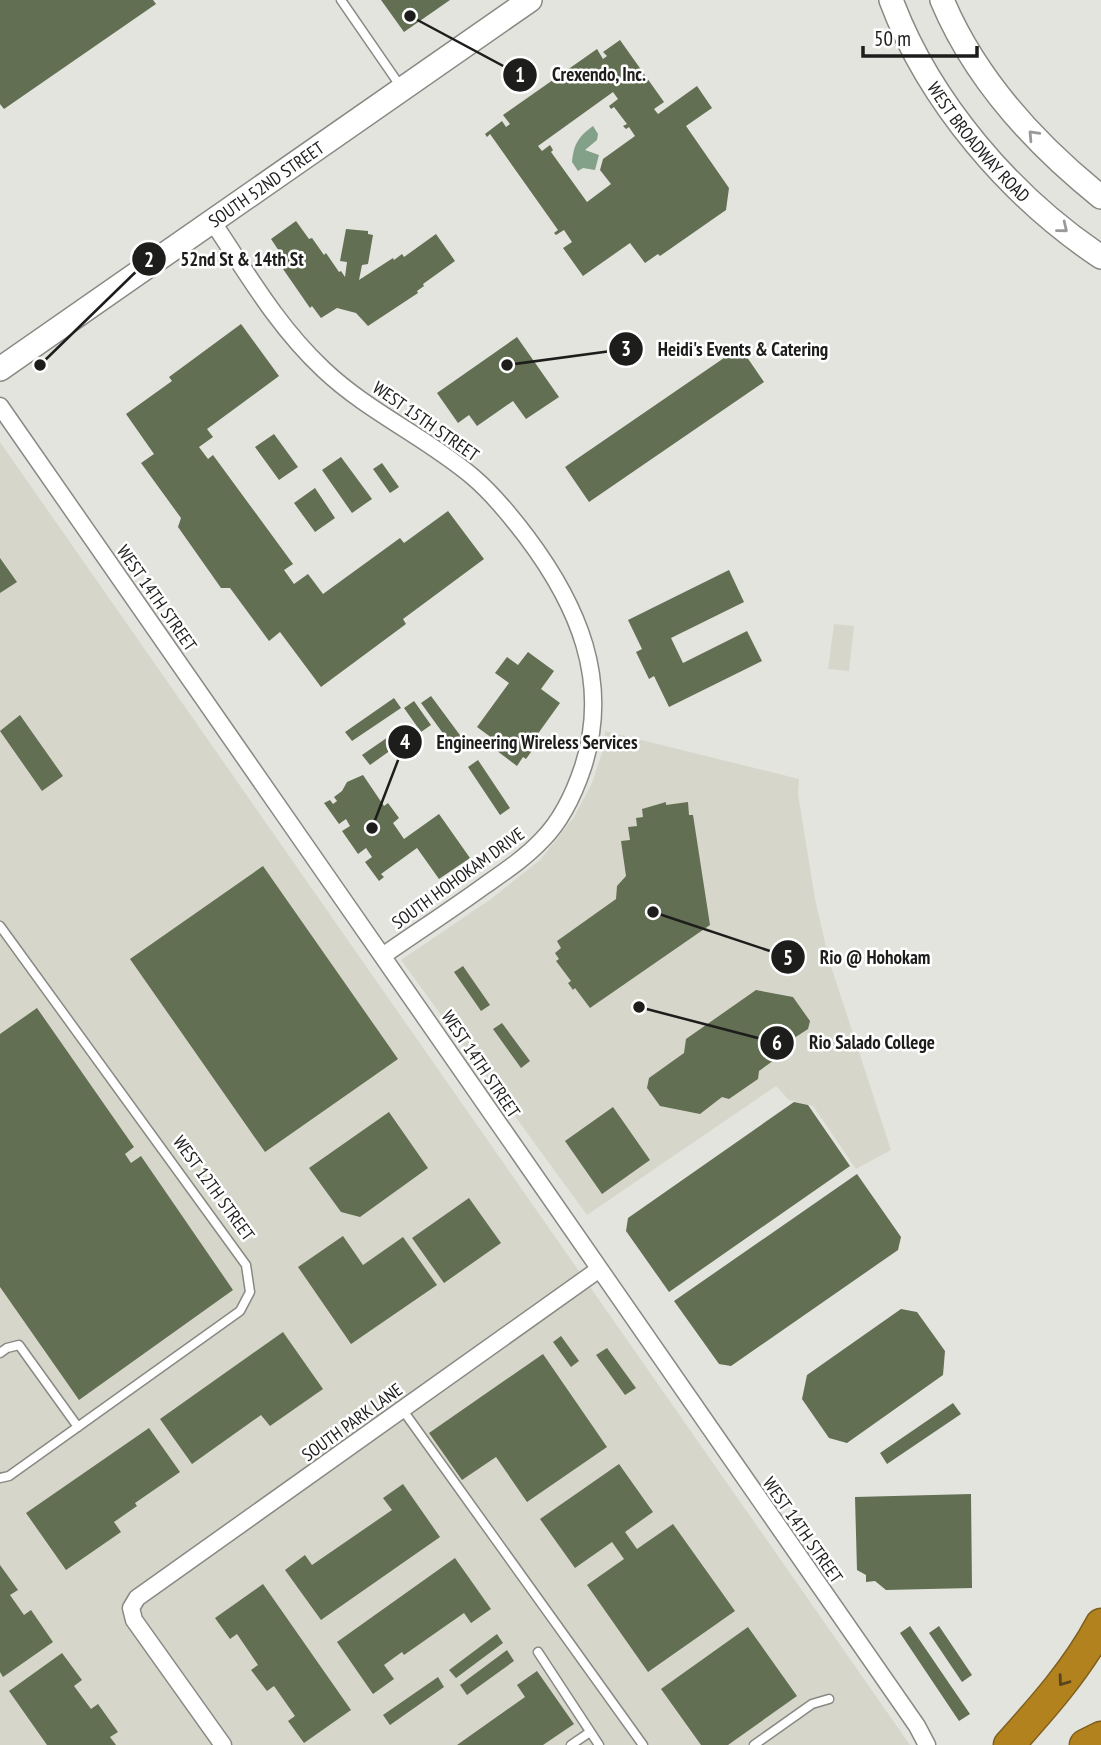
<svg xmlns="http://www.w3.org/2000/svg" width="1101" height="1745" font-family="'PT Sans Narrow',sans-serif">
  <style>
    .built { fill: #d7d6cb }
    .water { fill: #83a089 }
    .building { fill: #626f52; fill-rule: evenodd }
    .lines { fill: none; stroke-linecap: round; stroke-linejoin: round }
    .service-casing { stroke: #898984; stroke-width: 11 }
    .minor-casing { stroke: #898984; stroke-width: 19 }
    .secondary-casing { stroke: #898984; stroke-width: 26 }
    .motorway-casing { stroke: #7e5f1d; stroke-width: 33 }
    .service { stroke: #fff; stroke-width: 8 }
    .minor { stroke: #fff; stroke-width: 16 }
    .secondary { stroke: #fff; stroke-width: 23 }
    .motorway { stroke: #b2821e; stroke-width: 30 }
    .oneway { stroke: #999 }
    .oneway2 { stroke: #59451d }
    .labels { text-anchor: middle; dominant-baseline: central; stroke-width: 5; stroke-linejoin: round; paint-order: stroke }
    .street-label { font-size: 18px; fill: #1d1d1c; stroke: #fff }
    .leader { fill: none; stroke: #1d1d1c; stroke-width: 2.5 }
    .callout-dot { fill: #1d1d1c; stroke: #fff; stroke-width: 2.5 }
    .mark-label { font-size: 21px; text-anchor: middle; font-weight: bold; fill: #fff }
    .callout-label { font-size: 19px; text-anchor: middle; font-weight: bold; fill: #1d1d1c; stroke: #fff; stroke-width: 5; stroke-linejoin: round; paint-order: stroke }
  </style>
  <rect width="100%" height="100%" fill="#e4e4df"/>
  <path class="built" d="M0 442 910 1745H0Z
    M834 624 854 626 849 671 828 669Z
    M605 731 799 779 798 794 815 899 829 960 891 1150 856 1169 813 1106 789 1100 776 1086 587 1215 401 960 491 899 541 859 574 817 592 783 604 747Z"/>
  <path class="water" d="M593 126 598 134 597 140 585 150 599 155 595 170 583 168 578 171 572 162C574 144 578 137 593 126Z"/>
  <path class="building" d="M0 0H153L156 4 4 109 0 104Z
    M381 0H450L404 32Z
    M620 40 664 102 654 109 658 114 697 86 712 108 686 126 729 188 726 210 660 256 658 254 645 263 630 243 583 276 563 248 572 242 564 230 556 235 554 233 558 230 490 134 487 137 485 134 502 121 506 127 510 124 503 115 597 49 603 59 607 56 603 52ZM613 92 618 99 609 106 611 109 614 107 627 124 623 126 626 129 629 127 635 136 603 159 600 170 611 184 587 202 551 152 553 150 550 145 542 151 538 146Z
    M296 221 309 239 312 238 324 255 326 253 339 272 341 271 345 277 347 262 340 261 346 229 368 231V234L373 235 368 264 362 265 359 280 393 258 394 260 402 254 404 257 436 234 455 261 423 284 424 286 417 291 418 293 368 326 356 313 337 308 321 318 312 306 310 308 283 269 286 267 281 259 283 257 271 239Z
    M241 324 279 376 207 429 213 437 199 447 208 459 213 455 293 564 284 570 294 584 308 574 323 594 400 538 404 543 448 511 484 559 403 619 406 624 321 687 280 632 269 641 230 588H221L178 527 181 518 141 463 154 454 126 414 172 381 169 377Z
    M517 337 559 397 526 419 513 401 477 426 469 415 458 423 437 393Z
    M740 347 764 382 589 502 565 467Z
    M274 434 298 467 279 480 255 447Z
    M341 457 372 499 352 513 322 470Z
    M382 463 399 487 390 493 373 469Z
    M315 488 335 518 315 532 294 503Z
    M0 558 17 582 0 593Z
    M729 570 744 602 671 638 683 663 747 631 762 661 669 707 654 676 649 679 636 652 642 649 628 620Z
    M528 652 554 671 541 689 560 703 537 735 541 738 526 759 523 757 517 766 488 744 492 738 477 727 509 683 495 673 507 657 518 665Z
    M431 696 468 746 458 754 421 703Z
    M394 698 401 708 352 741 345 732Z
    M414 701 431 725 421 732 404 708Z
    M20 715 63 776 42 791 0 731Z
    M391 735 398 745 370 765 362 755Z
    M478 760 510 808 500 815 468 767Z
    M363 775 384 806 388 803 399 818 393 823 404 839 439 814 470 858 439 879 417 848 381 874 384 877 379 881 365 862 372 857 366 848 358 854 342 831 350 826 346 819 339 824 324 803 330 800 333 804 337 801 334 797 342 791 347 782Z
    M666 802V805L688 802 689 815H693L710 925 590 1008 575 988 573 990 568 983 571 981 556 961 559 959 555 953 561 948 557 941 616 899 617 886 626 876 621 841 630 840 628 827 637 826 636 818 643 817 642 809Z
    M263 866 398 1059 265 1152 130 959Z
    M463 966 490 1005 481 1011 454 972Z
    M756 990 793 997 810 1021 808 1029 779 1048 777 1058 759 1071 758 1079 729 1099 722 1097 700 1114 660 1106 647 1088 649 1078 684 1053 686 1039Z
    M37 1008 134 1147 125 1154 131 1163 141 1156 233 1290 79 1400 0 1287V1034Z
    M502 1023 530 1061 521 1068 493 1029Z
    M794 1102 808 1105 850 1166 669 1292 626 1231 628 1218Z
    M613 1107 650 1160 602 1194 565 1141Z
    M389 1112 428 1168 360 1217 341 1212 309 1168Z
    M857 1174 901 1237 898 1250 731 1366 719 1364 674 1301Z
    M469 1198 501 1243 444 1283 412 1238Z
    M343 1236 363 1265 403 1237 437 1285 351 1344 298 1267Z
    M901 1309 917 1312 945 1351 943 1375 847 1443 829 1438 802 1399 807 1375Z
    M283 1332 323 1389 270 1426 261 1415 192 1464 160 1419Z
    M561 1336 579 1361 571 1367 553 1342Z
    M607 1348 636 1388 625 1395 596 1355Z
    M543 1354 607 1447 527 1502 496 1457 462 1480 429 1433Z
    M953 1403 961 1414 887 1464 880 1453Z
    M149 1428 180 1472 135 1503 137 1506 114 1522 121 1532 66 1570 26 1513Z
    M619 1464 653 1512 625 1532 637 1549 673 1524 735 1611 648 1672 587 1585 624 1559 612 1542 575 1568 540 1519Z
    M403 1484 440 1537 321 1620 285 1570 305 1555 312 1565 392 1510 383 1498Z
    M971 1494 972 1588 886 1590 875 1581 866 1582V1575L857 1570 855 1497Z
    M455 1558 491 1609 471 1623 464 1613 404 1655 402 1652 384 1665 394 1679 373 1694 337 1642Z
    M0 1565 18 1590 10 1595 24 1615 31 1610 53 1642 3 1677 0 1672Z
    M263 1584 351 1710 304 1743 288 1721 295 1716 274 1686 267 1691 251 1670 258 1665 237 1634 230 1639 215 1618Z
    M910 1626 970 1714 959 1721 900 1633Z
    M939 1626 972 1675 962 1682 929 1633Z
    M748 1627 797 1696 728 1745H701L661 1689Z
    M497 1634 503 1643 456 1678 449 1670Z
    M507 1650 514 1661 467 1695 460 1685Z
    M62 1653 82 1680 74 1686 91 1709 98 1704 118 1732 110 1737 116 1745H47L9 1691Z
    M537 1671 574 1724 543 1745H457L525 1697 517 1685Z
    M438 1677 444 1687 390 1725 383 1715Z"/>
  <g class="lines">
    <defs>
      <path id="service" d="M341 0 401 87
        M0 926 246 1265 250 1292 240 1311 9 1476 0 1478
        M0 1353 7 1348 19 1345 78 1427
        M402 1409 643 1745
        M538 1652 599 1745
        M571 1745 590 1732
        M754 1745 812 1704 829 1699"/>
      <path id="minor" d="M212 221C247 273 277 326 323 369 368 412 426 437 473 477 493 494 510 515 526 536 578 605 611 681 583 767 574 794 562 820 542 840 525 858 504 872 484 886 451 910 417 932 384 955
        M0 406C307 845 610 1288 917 1726L927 1745
        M223 1745 134 1620 131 1608 137 1598 598 1270"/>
      <g id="secondary">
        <path id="s1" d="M891 0C929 102 1011 197 1101 257"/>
        <path d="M942 0C975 79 1035 144 1101 197"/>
        <path id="s2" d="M0 369 530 0"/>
      </g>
      <path id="motorway" d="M1009 1745C1043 1707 1077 1669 1101 1624
        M1085 1745 1101 1737"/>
    </defs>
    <use href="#service" class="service-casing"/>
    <use href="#minor" class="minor-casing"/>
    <use href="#secondary" class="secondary-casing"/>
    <use href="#motorway" class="motorway-casing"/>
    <use href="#service" class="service"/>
    <use href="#minor" class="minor"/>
    <use href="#secondary" class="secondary"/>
    <use href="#motorway" class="motorway"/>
  </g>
  <defs><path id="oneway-chevron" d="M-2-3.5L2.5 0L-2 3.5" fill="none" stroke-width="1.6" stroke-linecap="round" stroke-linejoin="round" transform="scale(1.75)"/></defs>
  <g class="oneway">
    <use href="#oneway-chevron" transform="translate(1033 135) rotate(-133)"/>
    <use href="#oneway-chevron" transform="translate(1063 228) rotate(39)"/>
  </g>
  <use class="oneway2" href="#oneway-chevron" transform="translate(1063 1681) rotate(126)"/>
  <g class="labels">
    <g class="street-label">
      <text stroke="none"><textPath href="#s1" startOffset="168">WEST BROADWAY ROAD</textPath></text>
      <text stroke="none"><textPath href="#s2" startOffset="324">SOUTH 52ND STREET</textPath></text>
      <text transform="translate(426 421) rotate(35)">WEST 15TH STREET</text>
      <text transform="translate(157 598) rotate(55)">WEST 14TH STREET</text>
      <text transform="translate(458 878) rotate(-36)">SOUTH HOHOKAM DRIVE</text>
      <text transform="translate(481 1064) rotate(56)">WEST 14TH STREET</text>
      <text transform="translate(214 1188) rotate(54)">WEST 12TH STREET</text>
      <text transform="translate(352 1422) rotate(-36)">SOUTH PARK LANE</text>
      <text transform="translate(803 1530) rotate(55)">WEST 14TH STREET</text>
    </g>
  </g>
  <path class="leader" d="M410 16L520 75M40 365L149 259M507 365L626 349M372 828L405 742M653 912L788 957M639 1007L777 1043"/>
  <g class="callout-dot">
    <circle cx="410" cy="16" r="7"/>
    <circle cx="40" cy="365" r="7"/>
    <circle cx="507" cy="365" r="7"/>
    <circle cx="372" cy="828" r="7"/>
    <circle cx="653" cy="912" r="7"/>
    <circle cx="639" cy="1007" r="7"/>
    <circle cx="520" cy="75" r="18"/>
    <circle cx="149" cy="259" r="18"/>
    <circle cx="626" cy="349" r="18"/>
    <circle cx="405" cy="742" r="18"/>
    <circle cx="788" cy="957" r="18"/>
    <circle cx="777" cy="1043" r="18"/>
  </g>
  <g class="mark-label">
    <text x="520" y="82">1</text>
    <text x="149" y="267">2</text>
    <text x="626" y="356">3</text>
    <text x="405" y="749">4</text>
    <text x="788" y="965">5</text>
    <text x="777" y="1050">6</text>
  </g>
  <g class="callout-label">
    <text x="599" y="81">Crexendo, Inc.</text>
    <text x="242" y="266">52nd St &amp; 14th St</text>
    <text x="743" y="356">Heidi's Events &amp; Catering</text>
    <text x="537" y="749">Engineering Wireless Services</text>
    <text x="875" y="964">Rio @ Hohokam</text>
    <text x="872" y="1049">Rio Salado College</text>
  </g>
  <path d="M863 46v10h114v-10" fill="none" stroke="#1d1d1c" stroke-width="3.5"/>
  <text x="874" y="46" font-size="21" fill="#1d1d1c" stroke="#ffffff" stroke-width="5" paint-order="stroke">50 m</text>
</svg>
